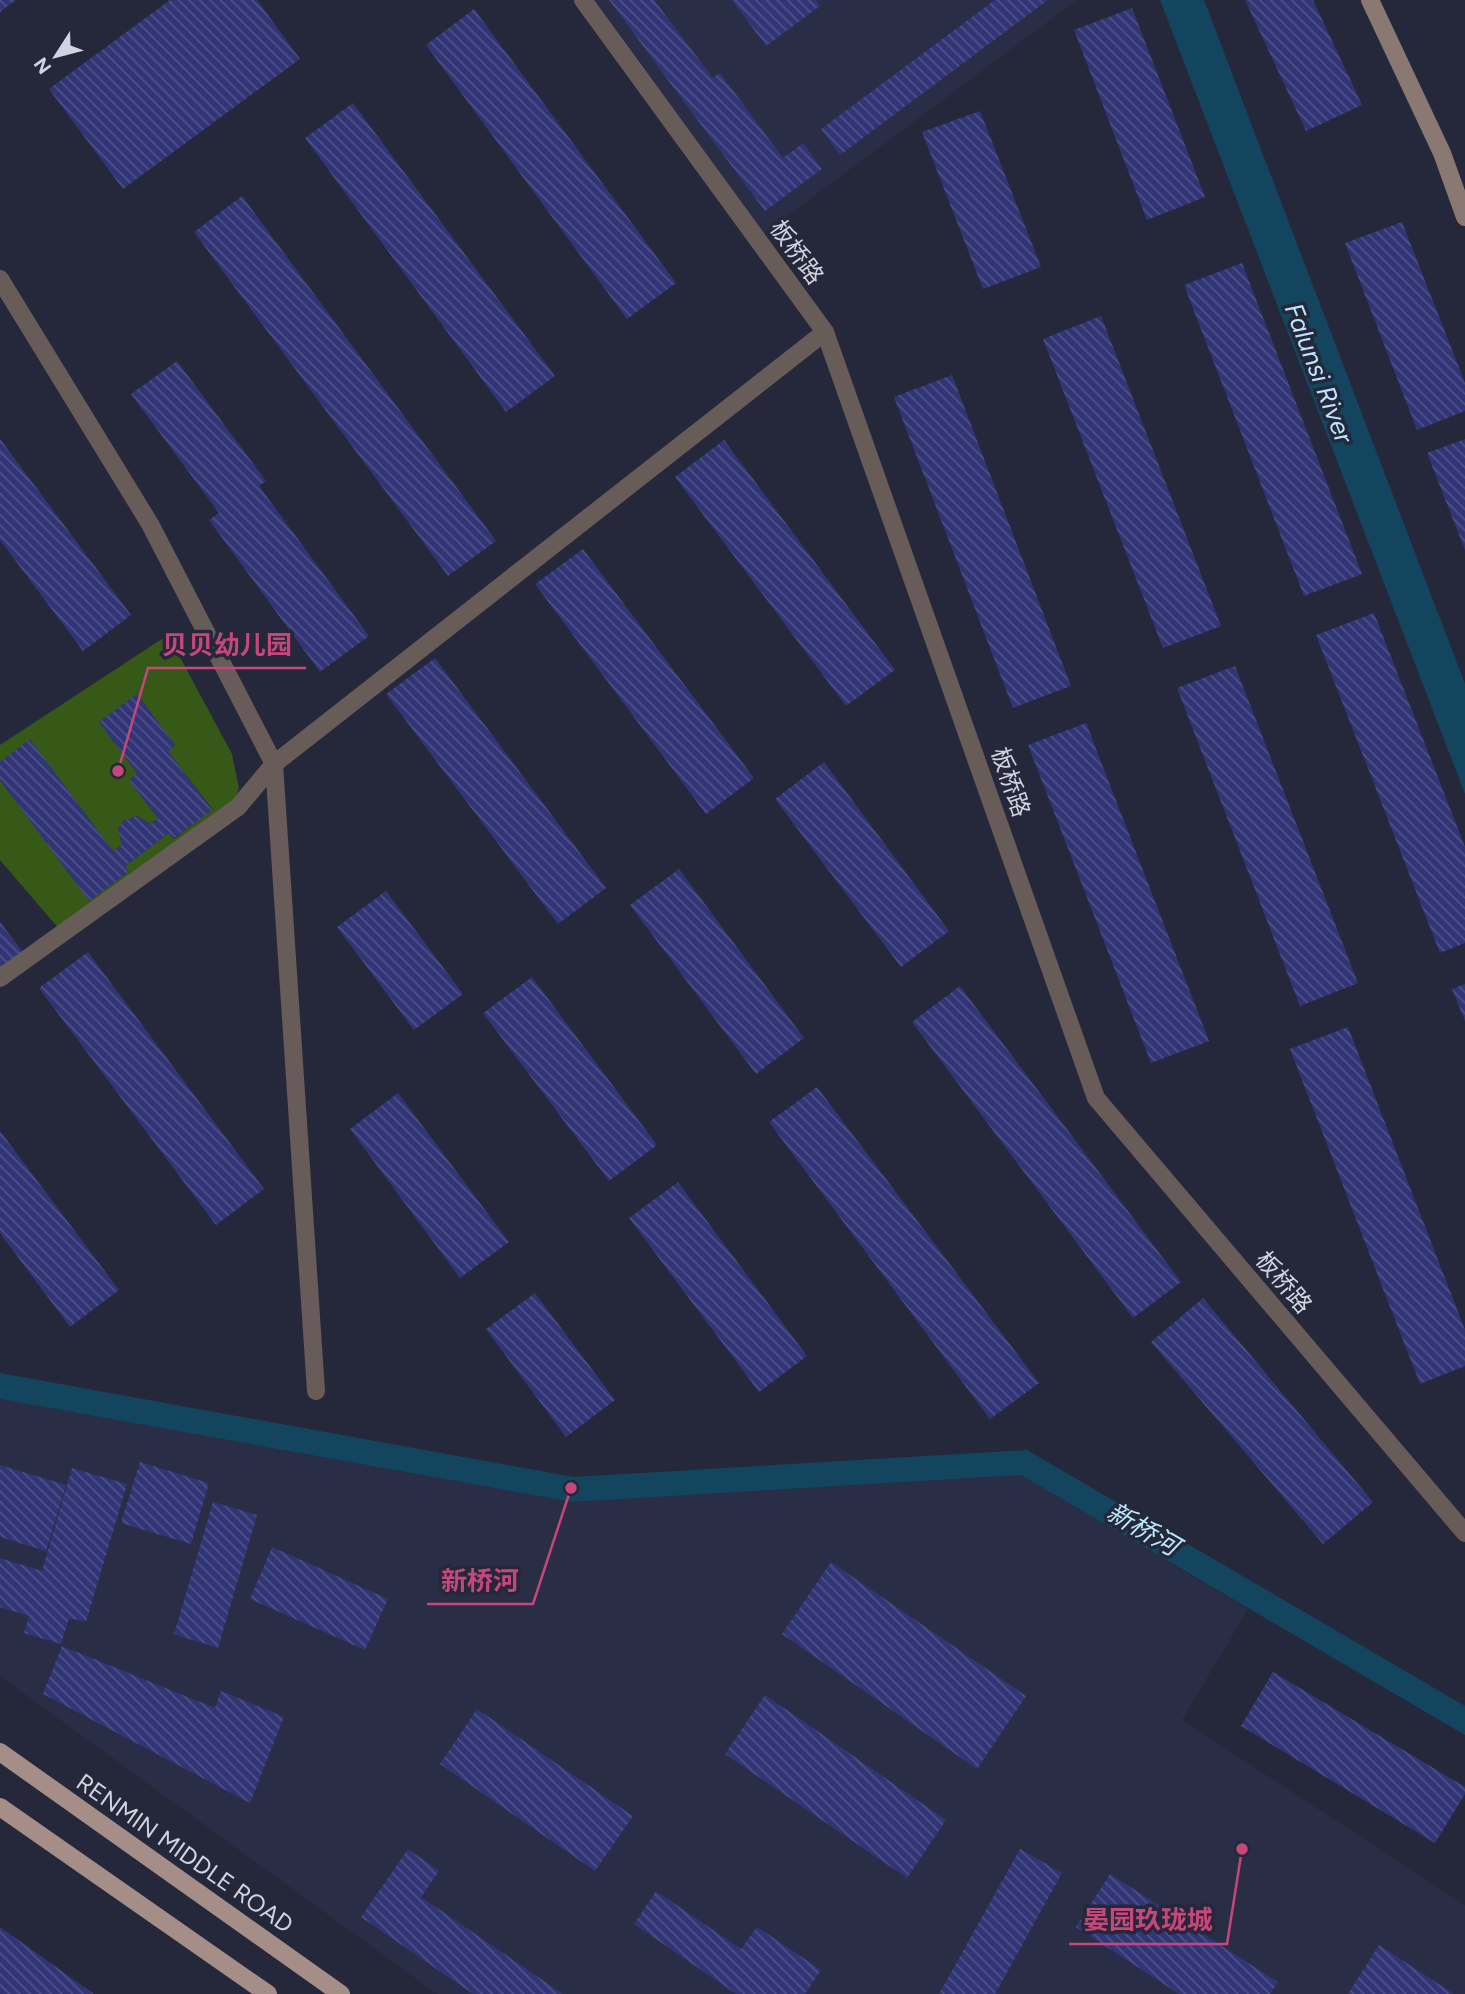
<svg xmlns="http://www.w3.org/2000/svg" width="1465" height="1994" font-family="Figtree,'Noto Sans SC',sans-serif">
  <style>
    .built { fill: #2a2d46 }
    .green { fill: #365917 }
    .water { fill: #13465e }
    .building { fill: url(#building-back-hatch) }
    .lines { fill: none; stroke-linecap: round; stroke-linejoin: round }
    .lane { stroke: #675c58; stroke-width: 18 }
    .street { stroke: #675c58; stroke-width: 18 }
    .secondary { stroke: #8a7872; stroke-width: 18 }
    .primary { stroke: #a58e87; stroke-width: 18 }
    .labels { text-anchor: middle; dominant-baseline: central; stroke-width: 7; stroke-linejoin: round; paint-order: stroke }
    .street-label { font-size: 24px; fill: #d1d3e0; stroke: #25283a }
    .water-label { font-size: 26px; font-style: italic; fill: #bbe6fe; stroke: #25283a }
    .leader { fill: none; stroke: #c6477c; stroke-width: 2.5 }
    .callout-dot { fill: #c6477c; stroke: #25283a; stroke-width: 2.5 }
    .callout-label { font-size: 26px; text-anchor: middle; font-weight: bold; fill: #c6477c; stroke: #25283a; stroke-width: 7; stroke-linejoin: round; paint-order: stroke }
  </style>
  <defs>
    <pattern id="building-back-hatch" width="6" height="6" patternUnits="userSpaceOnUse" patternTransform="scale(1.75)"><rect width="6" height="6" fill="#313576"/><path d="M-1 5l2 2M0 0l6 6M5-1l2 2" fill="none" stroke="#4e5189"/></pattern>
  </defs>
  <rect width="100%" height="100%" fill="#25283a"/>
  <path class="built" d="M586 0H1077L763 234Z
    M0 1399 572 1502 1021 1475 1248 1609 1182 1720 1465 1905V1994H437L0 1676Z"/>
  <path class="green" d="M168 635 232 754 239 788 232 809 60 930 0 860V780L90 900 128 872 125 866 169 833 174 839 212 809 168 751 175 745 137 694 99 722 137 773 129 780 158 818 150 824 137 816 123 821 118 829 122 845 113 851 30 740 0 762V745Z"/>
  <path class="water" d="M1160 0H1204L1465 684V794Z
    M0 1373 574 1477 1027 1450 1465 1706V1735L1021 1475 572 1502 0 1399Z"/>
  <path class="building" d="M0 0H16L0 12Z
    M170 0H257L300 59 123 189 49 89Z
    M609 0H654L713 78 720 73 783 158 803 143 822 169 765 211Z
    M732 0H816L820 6 766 46Z
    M995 0H1048L840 155 821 129Z
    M1245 0H1313L1362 105 1306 131Z
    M1132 8 1205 197 1147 220 1074 30Z
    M474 9 676 283 627 319 426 45Z
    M353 103 555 376 506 412 305 138Z
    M980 111 1041 267 983 289 922 132Z
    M242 196 496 541 448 576 194 232Z
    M1402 222 1465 383V411L1417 430 1345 243Z
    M1242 263 1362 574 1304 596 1184 285Z
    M1101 316 1221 626 1163 648 1043 339Z
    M177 361 266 481 259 486 369 636 320 672 209 520 219 513 131 394Z
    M952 375 1071 686 1013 708 894 397Z
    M0 439 131 615 83 651 0 540Z
    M1465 439V550L1427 453Z
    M724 440 895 670 846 706 675 477Z
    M583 549 754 778 706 814 535 584Z
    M1374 613 1465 847V943L1440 953 1316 635Z
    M435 658 606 888 558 924 386 694Z
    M1235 666 1358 983 1300 1006 1177 688Z
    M137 694 175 745 168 751 212 810 173 839 169 833 125 866 128 872 89 901 0 780V762L30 739 113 851 122 845 118 829 123 821 137 816 150 824 158 818 129 780 137 773 99 722Z
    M1086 723 1209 1041 1151 1063 1028 745Z
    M824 762 949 931 901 967 775 799Z
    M679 869 804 1038 756 1074 630 905Z
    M386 891 463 994 414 1030 337 927Z
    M0 922 23 952 0 969Z
    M88 952 264 1189 216 1225 39 988Z
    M532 977 657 1145 609 1181 483 1013Z
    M1465 984V1021L1452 989Z
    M960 986 1181 1282 1133 1318 912 1022Z
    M1348 1027 1465 1330V1366L1420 1384 1290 1049Z
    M817 1087 1039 1383 990 1419 769 1122Z
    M398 1093 509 1242 460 1278 350 1129Z
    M0 1131 119 1290 70 1327 0 1233Z
    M678 1182 807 1356 759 1392 629 1218Z
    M535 1293 615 1400 566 1437 486 1329Z
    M1203 1298 1373 1502 1323 1544 1151 1342Z
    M140 1462 209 1483 191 1544 121 1523Z
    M0 1465 66 1485 46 1551 0 1537Z
    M72 1468 127 1484 86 1622 69 1618 61 1644 24 1633 29 1616 0 1607V1558L42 1571Z
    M213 1502 257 1515 218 1648 174 1634Z
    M272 1547 388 1599 365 1650 250 1599Z
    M831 1562 1026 1696 977 1769 782 1634Z
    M62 1646 215 1708 221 1691 284 1717 250 1803 43 1694Z
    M1273 1672 1465 1787V1794L1435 1843 1241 1726Z
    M765 1695 946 1820 907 1878 725 1754Z
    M477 1709 633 1816 595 1871 440 1764Z
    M408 1849 439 1871 421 1897 563 1994H473L361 1917Z
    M1020 1849 1062 1873 995 1994H939Z
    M1110 1874 1278 1982 1270 1994H1179L1076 1927Z
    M656 1891 741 1949 757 1927 821 1970 805 1994H736L634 1924Z
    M0 1927 94 1994H0Z
    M1379 1945 1454 1994H1348Z"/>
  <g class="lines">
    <path class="lane" d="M0 279 150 524 274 764 316 1391
      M0 978 238 807 274 764 825 332"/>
    <path class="street" d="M583 0 825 332 1096 1098 1465 1533"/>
    <path class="secondary" d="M1370 0 1442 153 1465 217"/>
    <path class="primary" d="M0 1752 341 1994
      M0 1807 268 1994"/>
  </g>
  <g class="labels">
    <g class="street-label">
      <text transform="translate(797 252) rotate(54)">板桥路</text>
      <text transform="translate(1011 782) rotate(71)">板桥路</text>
      <text transform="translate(1284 1282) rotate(50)">板桥路</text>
      <text transform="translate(185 1853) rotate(35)">RENMIN MIDDLE ROAD</text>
    </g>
    <g class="water-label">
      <text transform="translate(1319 373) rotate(69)">Falunsi River</text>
      <text transform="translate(1143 1529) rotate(30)">新桥河</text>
    </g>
  </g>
  <path class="leader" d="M118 771L148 668H306M571 1488L533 1604H427M1242 1849L1227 1944H1069"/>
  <g class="callout-dot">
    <circle cx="118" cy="771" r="7"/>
    <circle cx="571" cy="1488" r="7"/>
    <circle cx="1242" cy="1849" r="7"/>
  </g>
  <g class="callout-label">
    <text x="227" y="654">贝贝幼儿园</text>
    <text x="480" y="1590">新桥河</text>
    <text x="1148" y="1929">晏园玖珑城</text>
  </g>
  <g transform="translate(56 56) rotate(234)" stroke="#25283a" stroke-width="5" paint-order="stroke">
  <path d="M0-5L12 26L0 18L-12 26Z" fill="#d1d3e0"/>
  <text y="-10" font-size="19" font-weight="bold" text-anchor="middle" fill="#d1d3e0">N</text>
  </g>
</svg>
